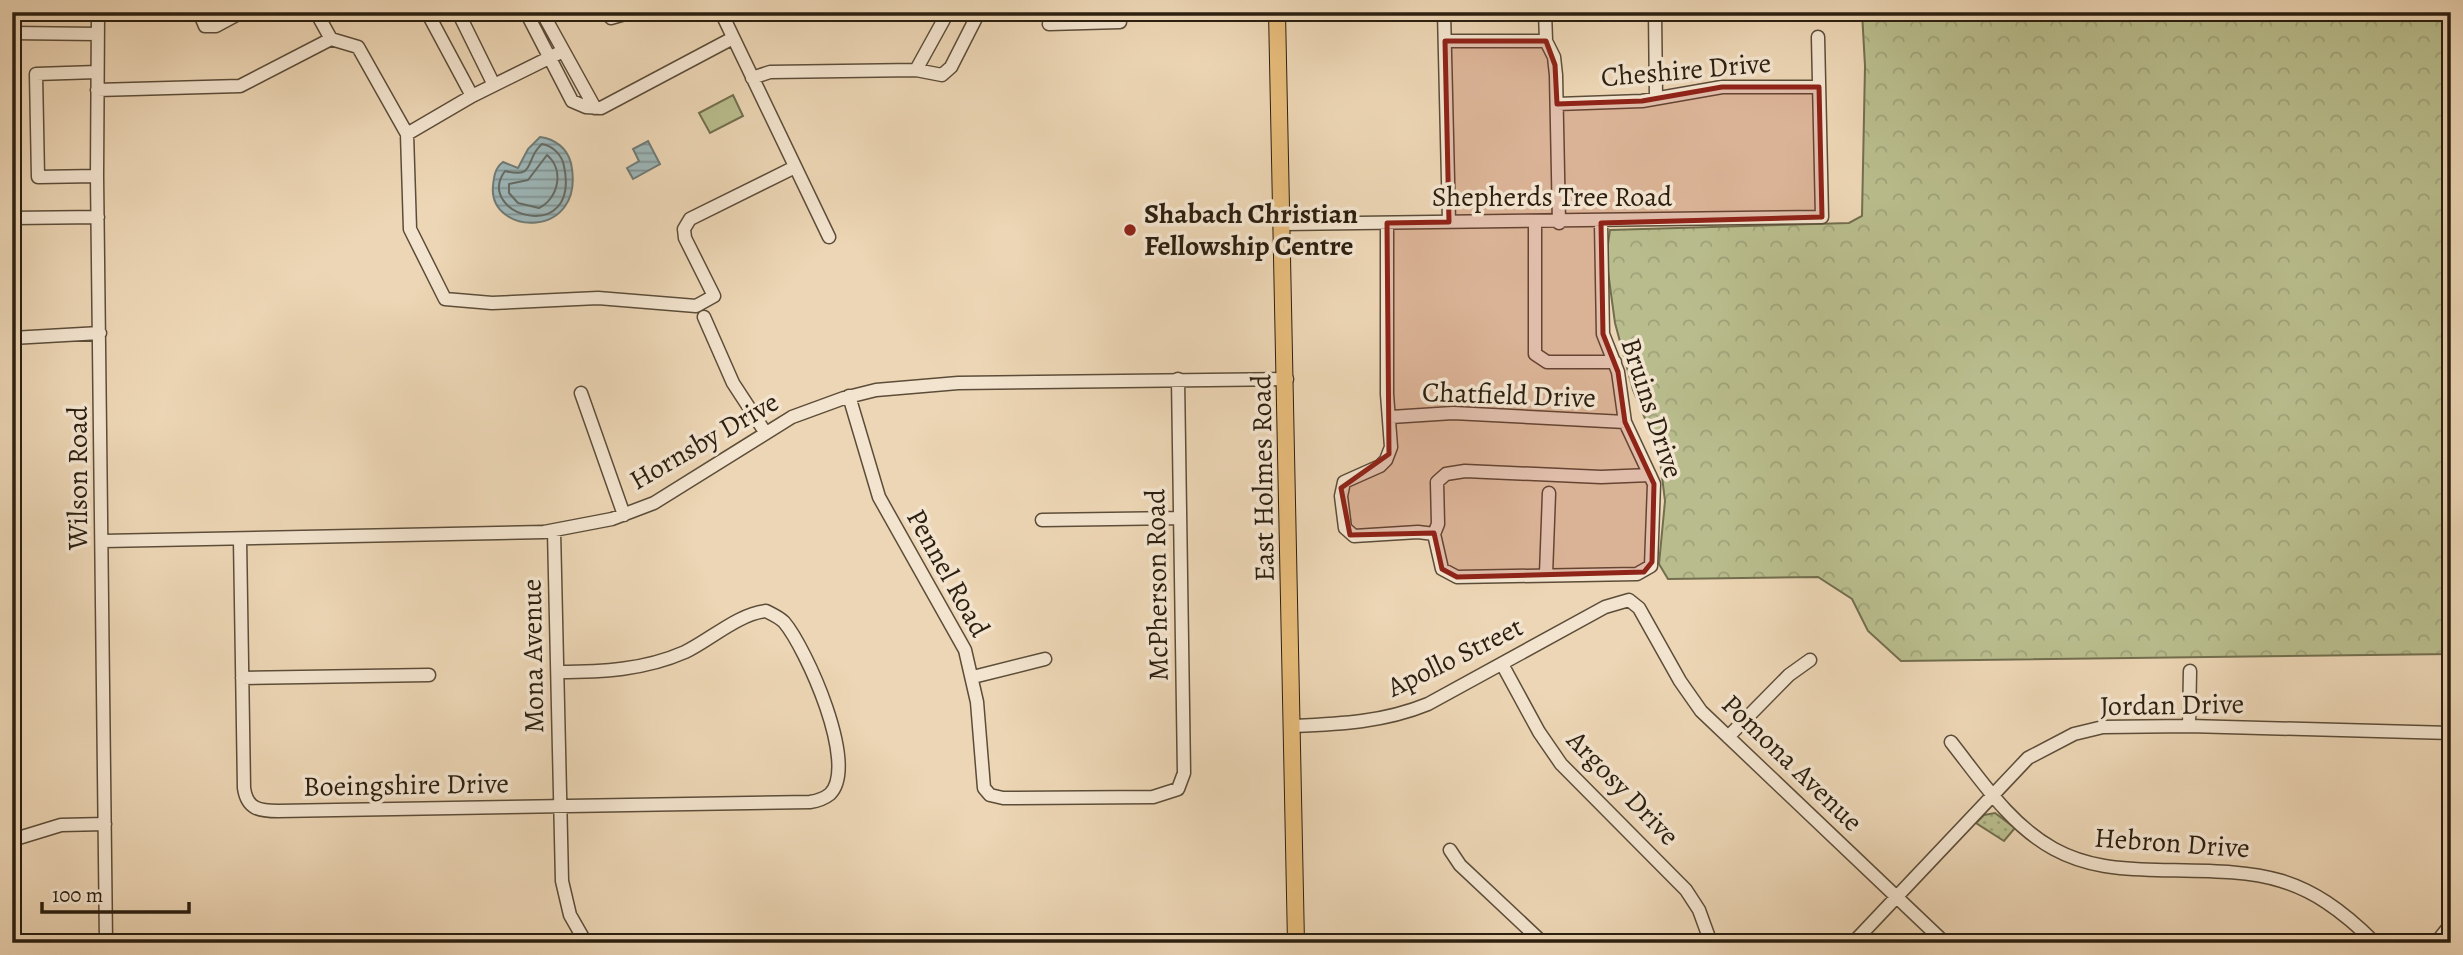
<svg xmlns="http://www.w3.org/2000/svg" width="2463" height="955" font-family="Alegreya,serif">
  <style>
    .grass { fill: url(#grass-dots); stroke: #726e4e; stroke-width: 2 }
    .forest { fill: url(#forest-crowns); stroke: #726e4e; stroke-width: 2 }
    .park { fill: #b9bd8d; stroke: #726e4e; stroke-width: 2 }
    .water { fill: url(#water-rules); stroke: #6f7a75; stroke-width: 2 }
    .lines { fill: none; stroke-linecap: round; stroke-linejoin: round }
    .shore { stroke: #646a64; stroke-width: 2 }
    .minor-casing { stroke: #5c4d39; stroke-width: 15 }
    .major-casing { stroke: #2b1f10; stroke-width: 18 }
    .minor { stroke: #f3e4cf; stroke-width: 12 }
    .major { stroke: #e6bb7a; stroke-width: 16 }
    .marked { fill: #8f2418; fill-opacity: 0.2; stroke: #8f2418; stroke-width: 5; stroke-linejoin: round }
    .poi-dot { fill: #8f2418; stroke: #f3e4cf; stroke-width: 2.5 }
    .labels { text-anchor: middle; dominant-baseline: central; stroke-width: 7; stroke-linejoin: round; paint-order: stroke }
    .street-label { font-size: 28px; fill: #2b1f10; stroke: #f3e4cf }
    .poi-label { font-size: 28px; font-weight: bold; fill: #2b1f10; stroke: #f3e4cf; text-anchor: start }
  </style>
  <defs>
    <pattern id="grass-dots" width="8" height="8" patternUnits="userSpaceOnUse" patternTransform="scale(1.75)"><rect width="8" height="8" fill="#b9bd8d"/><path d="M2 2h.1M6 6h.1" fill="none" stroke="#9fa279" stroke-width="1.8" stroke-linecap="round"/></pattern>
    <pattern id="forest-crowns" width="20" height="18" patternUnits="userSpaceOnUse" patternTransform="scale(1.75)"><rect width="20" height="18" fill="#b9bd8d"/><path d="M2 6a3 3 0 1 1 6 0M12 15a3 3 0 1 1 6 0" fill="none" stroke="#9fa279"/></pattern>
    <pattern id="water-rules" width="6" height="5" patternUnits="userSpaceOnUse" patternTransform="scale(1.75)"><rect width="6" height="5" fill="#9db6b8"/><path d="M0 2.5h6" fill="none" stroke="#809394"/></pattern>
  </defs>
  <rect width="100%" height="100%" fill="#edd6b5"/>
  <filter id="stains"><feTurbulence type="fractalNoise" baseFrequency=".00286" numOctaves="4"/><feColorMatrix values="0 0 0 0 .2 0 0 0 0 .09 0 0 0 0 .02 0 0 0 .5 -.17"/></filter>
  <radialGradient id="worn" r=".72"><stop offset=".6" stop-color="#630" stop-opacity="0"/><stop offset="1" stop-color="#630" stop-opacity=".3"/></radialGradient>
  <path class="grass" d="M1995 813 2015 828 2004 841 1976 823 1984 815Z"/>
  <path class="forest" d="M1862 12H2451V654L1901 661 1868 631 1852 599 1818 577 1668 579 1659 564 1665 501 1659 452 1633 390 1615 323 1606 257 1610 230 1849 223 1862 216 1865 66Z"/>
  <path class="park" d="M733 95 743 116 710 133 699 113Z"/>
  <path class="water" d="M540 137C555 139 567 148 571 163 587 241 488 236 493 186 494 176 495 168 503 162L518 168 528 149Z
    M648 141 660 164 633 179 627 168 639 161 633 149Z"/>
  <g class="lines">
    <path class="shore" d="M542 144C553 146 562 155 564 166 581 247 473 215 505 171 537 179 524 159 542 144Z
      M547 155C565 170 558 199 539 208L518 203 509 193V184L528 180Z"/>
    <defs>
      <path id="minor" d="M98 12 97 176 106 943
        M199 12 205 26H216L242 12
        M316 12 331 39
        M427 12 472 96
        M458 12 494 85
        M526 12 572 101 586 107 601 108 733 38
        M542 12 595 108
        M606 12 611 18 632 12
        M721 12 829 237
        M1055 12 1049 24 1120 22 1119 12
        M1444 12 1449 222
        M1545 12 1546 41 1554 57 1556 75 1559 223
        M1655 12 1656 98
        M12 33 98 34
        M1445 41H1546
        M916 70 942 75 951 67 979 12
        M752 78 770 72 916 70 948 12
        M97 90 240 86 331 39 358 47 407 134 410 229 445 299 492 303 598 298 696 306 714 296 685 238 684 229 690 219 795 167
        M1557 104 1642 101 1722 87H1819
        M407 134 472 96 563 51
        M97 176 38 177 36 74 97 72
        M12 218 98 217
        M1387 223V394L1391 447 1386 460 1380 466 1344 482 1341 496 1345 528 1354 536 1418 532 1434 534 1442 569 1457 577 1637 574 1651 566 1654 484 1625 422 1618 372 1603 334 1601 223
        M1535 223V354L1547 362H1615
        M1283 224 1822 217 1818 37
        M704 317 733 383 765 432
        M12 338 100 333
        M581 393 624 515
        M849 396 879 497 965 650 977 702 984 788 990 795 1003 798 1153 797 1178 789 1184 773 1178 379
        M1391 417 1453 413 1625 422
        M1042 520 1180 518
        M554 531 562 881 570 915 586 943
        M1434 534 1438 524 1437 482 1446 474 1465 471 1601 477 1650 475
        M240 539 244 788C247 809 259 811 278 811L810 802C817 801 825 798 830 794 859 765 806 648 784 622 779 617 772 614 766 611 738 614 710 640 685 652 644 670 602 672 558 672
        M103 541 544 532 612 519 654 503 792 417 844 398 876 390 958 383 1287 379
        M1546 575 1549 493
        M1502 664 1539 732 1561 764 1686 890 1699 910 1711 943
        M973 677 1045 659
        M242 678 429 675
        M1294 726C1341 724 1384 722 1428 704L1605 607 1629 600 1639 608 1680 681 1701 711 1945 943
        M2189 726 2190 671
        M1728 737 1789 675 1810 660
        M1951 742C1981 780 2010 825 2054 849 2087 867 2120 869 2157 870 2256 872 2300 868 2375 943
        M12 840 61 825 105 824
        M1450 850 1460 865 1543 943
        M1853 943 2028 758 2074 734 2103 727 2189 726 2451 733
        M2436 943 2451 924"/>
      <path id="major" d="M1277 12 1296 943"/>
    </defs>
    <use href="#minor" class="minor-casing"/>
    <use href="#major" class="major-casing"/>
    <use href="#minor" class="minor"/>
    <use href="#major" class="major"/>
  </g>
  <path class="marked" d="M1445 41H1546L1555 65 1557 104 1642 101 1722 87H1819L1822 217 1601 223 1603 334 1618 372 1625 422 1654 484 1652 562 1644 572 1457 577 1442 569 1434 533 1350 535 1341 488 1389 454 1387 223 1449 222Z"/>
  <circle class="poi-dot" cx="1130" cy="230" r="7"/>
  <g class="labels">
    <g class="street-label">
      <text transform="translate(1686 70) rotate(-5)">Cheshire Drive</text>
      <text x="1552" y="197">Shepherds Tree Road</text>
      <text transform="translate(1509 395) rotate(2)">Chatfield Drive</text>
      <text transform="translate(1652 408) rotate(72)">Bruins Drive</text>
      <text transform="translate(704 441) rotate(-30)">Hornsby Drive</text>
      <text transform="translate(78 478) rotate(-90)">Wilson Road</text>
      <text transform="translate(1263 478) rotate(-91)">East Holmes Road</text>
      <text transform="translate(948 573) rotate(61)">Pennel Road</text>
      <text transform="translate(1157 585) rotate(-91)">McPherson Road</text>
      <text transform="translate(533 656) rotate(-91)">Mona Avenue</text>
      <text transform="translate(1455 657) rotate(-26)">Apollo Street</text>
      <text transform="translate(2172 705) rotate(-1)">Jordan Drive</text>
      <text transform="translate(1792 763) rotate(44)">Pomona Avenue</text>
      <text transform="translate(406 785) rotate(-1)">Boeingshire Drive</text>
      <text transform="translate(1623 788) rotate(46)">Argosy Drive</text>
      <text transform="translate(2172 843) rotate(4)">Hebron Drive</text>
    </g>
    <g class="poi-label">
      <text x="1144" y="214">Shabach Christian<tspan x="1144" dy="32">Fellowship Centre</tspan></text>
    </g>
  </g>
  <rect width="2463" height="955" fill="none" stroke="#edd6b5" stroke-width="42"/>
  <rect x="14" y="14" width="2435" height="927" fill="none" stroke="#2b1f10" stroke-width="3.5"/>
  <rect x="21" y="21" width="2421" height="913" fill="none" stroke="#2b1f10" stroke-width="2"/>
  <path d="M42 902v10h147v-10" fill="none" stroke="#2b1f10" stroke-width="3.5"/>
  <text x="52" y="902" font-size="21" fill="#2b1f10" stroke="#f3e4cf" stroke-width="5" paint-order="stroke">100 m</text>
  <rect width="100%" height="100%" filter="url(#stains)"/>
  <rect width="100%" height="100%" fill="url(#worn)"/>
</svg>
